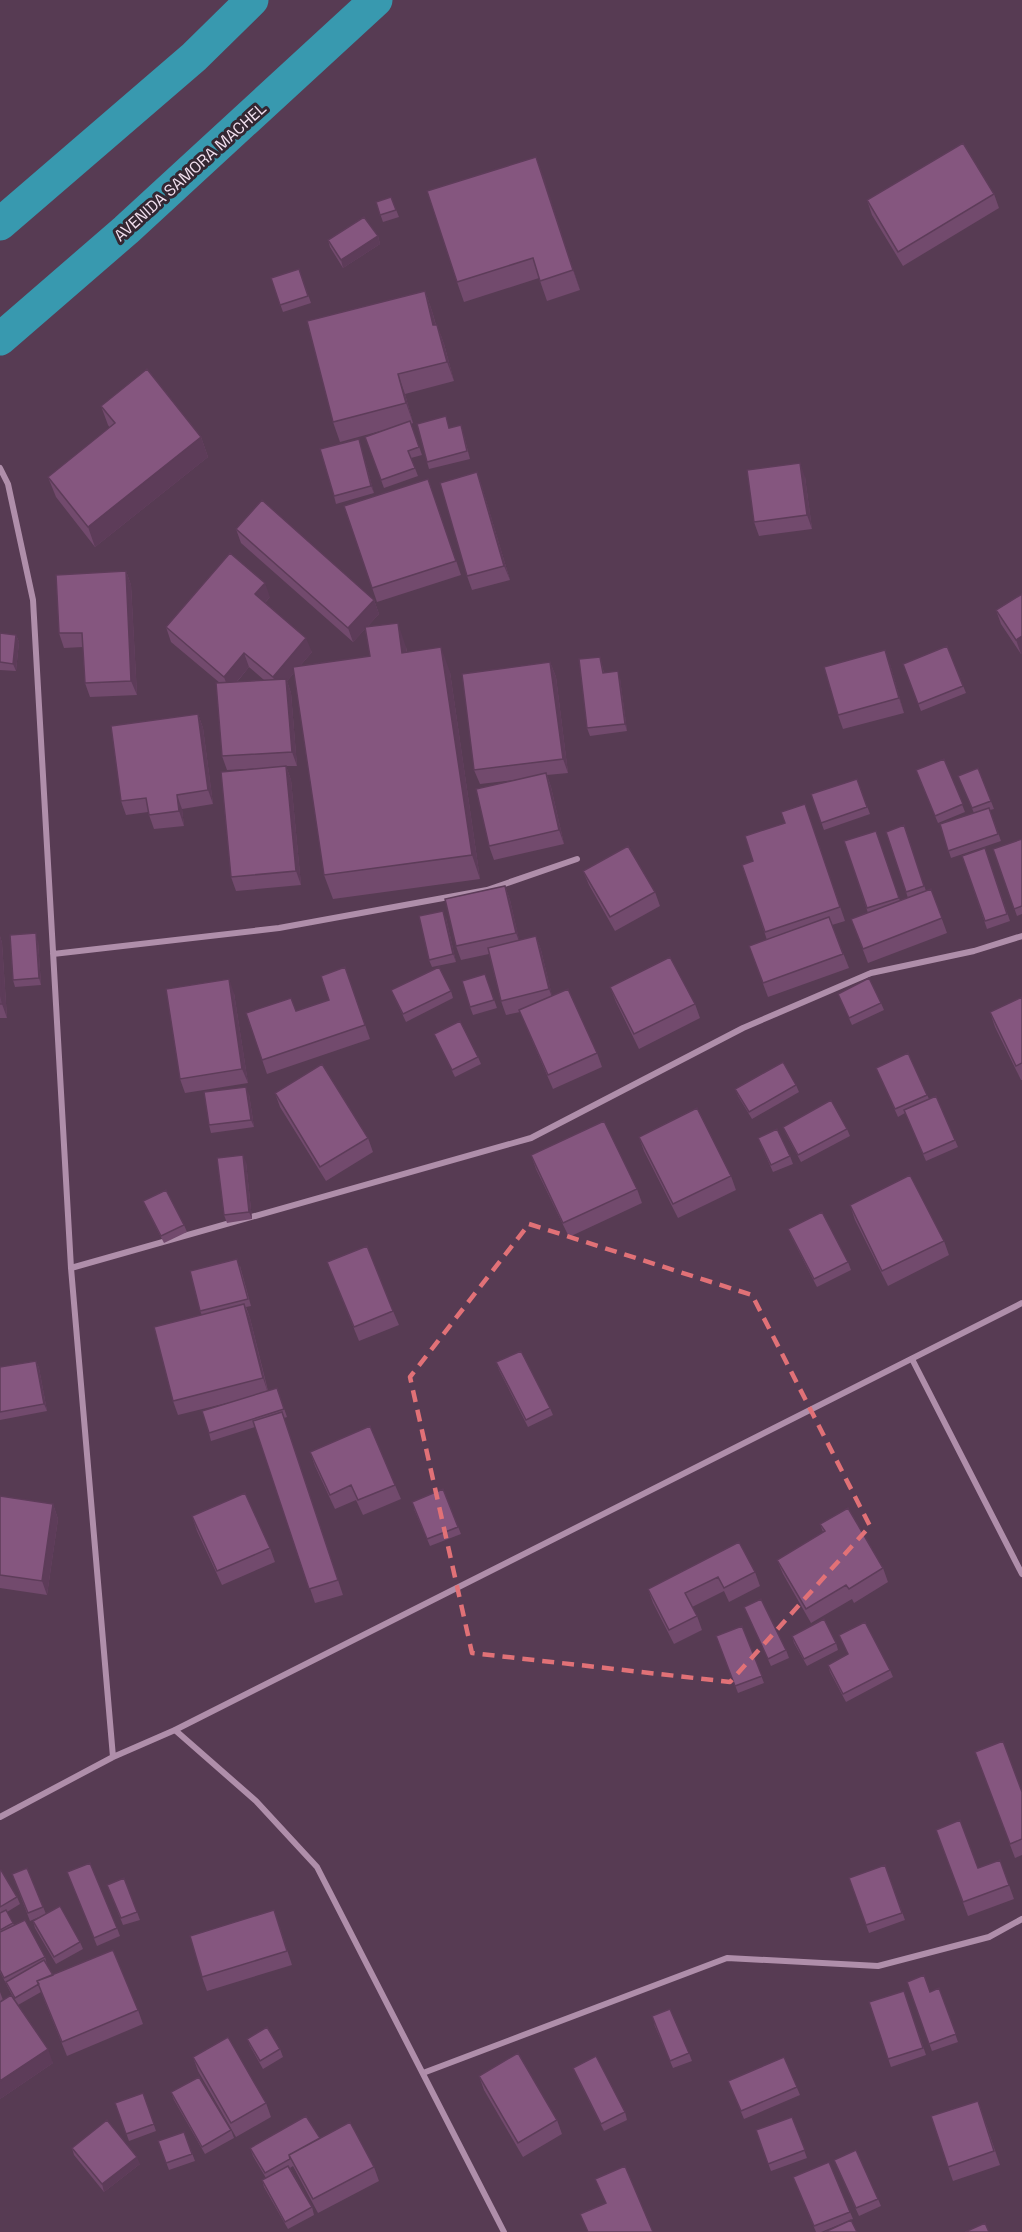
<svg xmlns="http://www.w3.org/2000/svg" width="1022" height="2232" font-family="'Space Grotesk',sans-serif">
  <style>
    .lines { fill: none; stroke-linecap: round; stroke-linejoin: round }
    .minor { stroke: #af8eaa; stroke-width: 6 }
    .trunk { stroke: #3899af; stroke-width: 33 }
    .wall { fill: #724a6d; fill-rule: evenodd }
    .shaded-wall { fill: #5d3c59 }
    .building { fill: #85567f; stroke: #5d3c59; stroke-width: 1.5 }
    .marked { fill: none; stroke: #e17177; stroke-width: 4.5; stroke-dasharray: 12 8; stroke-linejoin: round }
    .labels { text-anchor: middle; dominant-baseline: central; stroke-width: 6; stroke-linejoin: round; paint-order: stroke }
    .street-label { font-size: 16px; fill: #f1dfee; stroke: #342732 }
  </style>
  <rect width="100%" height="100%" fill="#573b53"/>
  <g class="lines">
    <path class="minor" d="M0 468 8 484 33 600 71 1268 113 1757
      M53 954 279 928 487 890 577 859
      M71 1268 531 1138 743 1028 871 973 974 951 1022 936
      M912 1359 1022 1574
      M175 1730 256 1801 317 1867 504 2232
      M0 1817 113 1757 175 1730 1022 1303
      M423 2073 727 1958 878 1966 989 1937 1022 1919"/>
    <path class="trunk" d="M0 224 194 57 252 0
      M0 339 126 230 376 0"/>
  </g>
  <path class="wall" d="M536 157 580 290 547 301 539 278 464 302 457 282Z
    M994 194 999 208 903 266 872 215 867 200Z
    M391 197 399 217 383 222 376 202Z
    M378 236 380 244 343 268 330 247 328 240Z
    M299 269 311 303 283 312 271 278Z
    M425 291 432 311 436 325H437L444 344 454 381 405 394 413 423 411 424 422 455 411 458 418 476 384 488 365 437 384 430 340 442 333 422Z
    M101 406 201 437 208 457 95 547 56 497 48 477 110 428 108 425Z
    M461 425 470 459 429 469 427 462 450 428Z
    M359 439 374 493 336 504 334 496Z
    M477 472 482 487 510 580 472 590 467 576Z
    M805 477 812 529 759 536 754 522Z
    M428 479 461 575 377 602 344 506Z
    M236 529 374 600 379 614 367 627 406 647 407 652 450 672 480 879 333 899 324 875 294 673 287 681 291 693 297 766H286L291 780 301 885 236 891 231 877 265 768 227 770 222 756 220 683 171 642 166 627 270 597 265 603 312 652 300 666 370 656 365 629 353 642 241 543ZM249 667 264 680 237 682Z
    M126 571 131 585 137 695 90 697 85 683 83 647 64 648 59 633Z
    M1022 594 1021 654 1001 624 996 610Z
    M0 633 16 635 19 642 16 671 0 670Z
    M947 646 966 693 921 711 903 664Z
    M600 657 604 673 620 679 627 731 590 736 587 728Z
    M550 662 556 677 568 773 547 775 551 787 564 844 494 860 489 846 522 779 480 784 474 770Z
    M890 664 904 713 843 729 838 715Z
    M198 714 203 728 213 804 182 809 184 826 154 829 148 812 126 815 121 801Z
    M944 759 965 812 938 823 919 778Z
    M978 768 994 809 990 810 1001 841 951 858 940 824 974 813 958 776Z
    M857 779 870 814 824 830 811 794Z
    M805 804 845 921 832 925 849 968 768 997 749 946 767 940 742 865 753 861 785 823Z
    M904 825 926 891 931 889 947 933 868 963 851 919 868 913 844 841 876 831 900 901 908 898 886 832Z
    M1022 839V914L1017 916 993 849Z
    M985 848 1010 921 987 929 962 856Z
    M583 871 655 892 660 906 615 931 589 885Z
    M505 886 510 900 519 940 536 936 541 950 552 996 597 1053 602 1067 553 1089 525 1024 520 1012 506 1015 501 1001 489 954 461 960 456 946Z
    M446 918 456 962 432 967 429 960Z
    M0 936 2 943 7 1018H0Z
    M38 941 41 985 15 987 13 980Z
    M345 967 370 1039 267 1074 246 1013 296 1011 329 1000Z
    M485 974 497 1008 473 1015 470 1007Z
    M610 987 695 1004 700 1018 639 1049 616 1002Z
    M391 990 451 991 453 998 406 1022Z
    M234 993 248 1083 185 1093 180 1079Z
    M838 994 881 1003 884 1010 852 1025Z
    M1022 997V1080H1021L995 1027 990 1012Z
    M434 1034 478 1057 481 1064 455 1077Z
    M908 1053 929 1099 955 1140 958 1147 926 1161 905 1113 898 1117 876 1068Z
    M796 1085 799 1092 752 1119 738 1096 735 1089Z
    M275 1093 368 1138 373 1152 326 1181 280 1107Z
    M249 1094 254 1127 211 1133 209 1125Z
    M783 1127 847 1129 850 1136 801 1162 786 1134Z
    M639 1137 731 1176 736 1190 678 1218 644 1151Z
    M758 1138 790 1156 793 1164 773 1172Z
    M531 1155 637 1189 642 1203 569 1237 536 1169Z
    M246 1162 252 1219 227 1223 224 1215Z
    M143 1201 184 1225 187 1232 164 1243 146 1208Z
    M850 1205 944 1241 949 1255 888 1286 855 1220Z
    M788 1229 848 1262 851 1270 817 1287 791 1236Z
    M327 1262 393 1311 399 1325 359 1341Z
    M240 1266 251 1306 246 1307 250 1318 268 1391 277 1388 287 1417 284 1418 343 1595 315 1603 255 1427 211 1441 209 1433 235 1401 178 1415 173 1401 202 1315 200 1311Z
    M36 1361 39 1368 47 1411 0 1420V1367Z
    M496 1362 550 1408 553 1415 528 1427 499 1370Z
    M310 1452 395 1485 401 1499 363 1515 356 1500 335 1509 315 1466Z
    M443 1489 461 1534 430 1546 414 1509Z
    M0 1496 53 1504 58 1519 47 1595 0 1588Z
    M192 1516 270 1548 275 1562 222 1585 197 1531Z
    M820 1524 883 1568 888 1582 854 1603 852 1599 811 1623 783 1574 777 1560 823 1532Z
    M739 1542 755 1572 760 1586 729 1602 724 1591 692 1607 697 1616 702 1630 674 1644 653 1603 648 1589Z
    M744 1607 786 1650 789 1658 771 1666Z
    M742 1626 764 1683 738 1693 716 1636Z
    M839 1635 890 1670 893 1677 846 1702 830 1672 828 1665 848 1654Z
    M792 1636 836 1643 838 1650 807 1666 794 1643Z
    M975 1752 1022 1792V1855L1015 1858Z
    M936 1830 978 1868 1000 1860 1014 1899 968 1916Z
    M885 1865 905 1920 869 1933 849 1878Z
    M27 1868 46 1914 80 1942 83 1949 56 1964 35 1928 33 1921 39 1917 30 1921 12 1874Z
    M0 1871 17 1897 20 1904 7 1912 14 1925 45 1957 47 1965 53 1975 138 2010 143 2024 67 2056 41 1992 18 2005 53 2063 0 2099V1992L3 2000 14 1999 0 1972Z
    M67 1872 117 1928 120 1936 97 1946Z
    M124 1878 140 1920 123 1925 107 1885Z
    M274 1910 292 1965 207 1991 202 1977Z
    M907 1982 930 1992 939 1988 958 2042 932 2051Z
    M904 1991 926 2055 891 2067 869 2002Z
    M654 2024 689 2053 692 2061 673 2068Z
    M247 2039 280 2049 283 2057 263 2069 250 2046Z
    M193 2057 266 2103 271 2117 236 2137 198 2071Z
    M784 2057 800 2095 744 2119 728 2081Z
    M573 2068 625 2112 627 2120 604 2131 576 2075Z
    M479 2076 557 2120 562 2134 523 2157 484 2090Z
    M171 2092 231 2130 234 2138 205 2154 174 2100Z
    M143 2093 156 2131 129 2141 115 2103Z
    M978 2101 1000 2165 953 2181 931 2116Z
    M792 2117 807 2158 771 2171 756 2130Z
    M184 2132 195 2161 169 2170 158 2141Z
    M320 2138 374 2167 379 2181 318 2213 293 2166 290 2168 312 2207 314 2215 288 2229 264 2187 262 2180 266 2178 253 2156 250 2148Z
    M72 2148 140 2164 104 2192 74 2155Z
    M834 2160 878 2199 881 2206 859 2216Z
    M796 2184 850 2212 853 2219 821 2232H816Z"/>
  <path class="shaded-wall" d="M536 157 544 177 580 290 573 270Z
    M378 236 380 244 343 268 341 260Z
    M425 291 432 311 441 345 433 325Z
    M437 325 444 344 454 381 447 362Z
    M398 374 405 394 413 423 406 403Z
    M201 437 208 457 95 547 88 527Z
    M359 439 361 446 374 493 371 486Z
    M800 463 805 477 812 529 807 515Z
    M477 472 482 487 510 580 504 566Z
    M126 571 131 585 137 695 131 681Z
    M265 583 270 597 260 608 255 594Z
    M374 600 379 614 353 642 348 628Z
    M398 623 406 647 410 677 402 653Z
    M16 635 19 642 16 671 13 664Z
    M1022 636V654H1021L1016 640Z
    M306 638 312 652 287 681 291 693 297 766 292 752 278 691 273 677Z
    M441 647 450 672 480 879 472 855Z
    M885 650 890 664 904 713 899 698Z
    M244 653 249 667 229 691 224 677Z
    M550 662 556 677 568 773 563 759Z
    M618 671 620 679 627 731 625 724Z
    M198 714 203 728 213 804 208 790Z
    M286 766 291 780 301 885 296 871Z
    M546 773 551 787 564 844 559 830Z
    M177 795 182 809 184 826 179 811Z
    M505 886 510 900 521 947 516 933Z
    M443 911 446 918 456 962 453 954Z
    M36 933 38 941 41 985 39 978Z
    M0 936 2 943 7 1018 2 1004 0 971Z
    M536 936 541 950 554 1003 549 989Z
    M229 979 234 993 248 1083 242 1069Z
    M246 1087 249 1094 254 1127 251 1120Z
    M243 1155 246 1162 252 1219 249 1212Z
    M244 1304 250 1318 268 1393 263 1378Z
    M36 1361 39 1368 47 1411 44 1404Z
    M53 1504 58 1519 47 1595 42 1581Z
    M48 2049 53 2063 0 2099V2081Z
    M137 2157 140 2164 104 2192 102 2184Z"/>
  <path class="building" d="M963 143 994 194 898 252 867 200Z
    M536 157 573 270 540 281 533 258 457 282 427 191Z
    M391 197 396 210 380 215 376 202Z
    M364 217 378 236 341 260 328 240Z
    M299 269 308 296 280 305 271 278Z
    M425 291 433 325H437L447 362 398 374 406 403 333 422 307 321Z
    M147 369 201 437 88 527 48 477 115 423 101 406Z
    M446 416 449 428 461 425 467 451 427 462 417 424Z
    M410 421 419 447 408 451 415 468 381 480 365 437Z
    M359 439 371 486 334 496 320 449Z
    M800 463 807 515 754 522 747 470Z
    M477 472 504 566 467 576 440 483Z
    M428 479 456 561 372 588 344 506Z
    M262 500 374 600 348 628 236 529Z
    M230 553 265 583 255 594 306 638 273 677 244 653 224 677 166 627Z
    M126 571 131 681 85 683 82 633H59L56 575Z
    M1022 594V636L1016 640 996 610Z
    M398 623 402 653 441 647 472 855 324 875 293 667 370 656 365 627Z
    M0 633 16 635 13 664 0 662Z
    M947 646 963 686 918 704 903 664Z
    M885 650 899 698 838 715 824 667Z
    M600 657 603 673 618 671 625 724 587 728 579 659Z
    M550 662 563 759 474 770 462 674Z
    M286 679 292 752 222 756 216 683Z
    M198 714 208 790 177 795 179 811 149 815 146 798 121 801 111 726Z
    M944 759 963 804 935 816 916 770Z
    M286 766 296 871 231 877 221 772Z
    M978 768 991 801 972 808 958 776Z
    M546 773 559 830 489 846 476 789Z
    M857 779 867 807 821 823 811 794Z
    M805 804 840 907 765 932 742 865 753 861 745 836 785 823 781 812Z
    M989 808 998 834 948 851 940 824Z
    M904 825 924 886 906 892 886 832Z
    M876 831 899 898 867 908 844 841Z
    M1022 839V906L1014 909 993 849Z
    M628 846 655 892 610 917 583 871Z
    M985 848 1007 914 985 921 962 856Z
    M505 886 516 933 456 946 445 899Z
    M931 889 942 918 863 949 851 919Z
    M443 911 453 954 429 960 419 916Z
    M829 917 843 954 763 983 749 946Z
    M36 933 39 978 13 980 10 935Z
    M536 936 549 989 501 1001 488 948Z
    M670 957 695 1004 634 1034 610 987Z
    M345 967 365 1025 262 1060 246 1013 291 998 296 1011 329 1000 321 976Z
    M439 967 451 991 403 1014 391 990Z
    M0 971 2 1004H0Z
    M485 974 494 1000 470 1007 462 981Z
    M869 978 881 1003 849 1018 838 994Z
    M229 979 242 1069 180 1079 166 989Z
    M568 989 597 1053 548 1075 519 1010Z
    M1022 997V1063L1016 1066 990 1012Z
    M460 1021 478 1057 452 1070 434 1034Z
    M908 1053 927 1095 895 1109 876 1068Z
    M783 1062 796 1085 749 1112 735 1089Z
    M322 1064 368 1138 320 1167 275 1093Z
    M246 1087 251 1120 209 1125 204 1092Z
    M936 1096 955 1140 923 1154 904 1110Z
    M831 1100 847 1129 798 1155 783 1127Z
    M697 1108 731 1176 673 1204 639 1137Z
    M604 1121 637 1189 563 1223 531 1155Z
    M777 1129 790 1156 771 1165 758 1138Z
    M243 1155 249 1212 224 1215 217 1158Z
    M910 1175 944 1241 882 1271 850 1205Z
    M166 1190 184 1225 161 1236 143 1201Z
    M822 1212 848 1262 814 1279 788 1229Z
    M367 1246 393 1311 354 1327 327 1262Z
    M237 1259 248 1299 200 1311 190 1271Z
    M244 1304 263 1378 173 1401 154 1327Z
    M521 1351 550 1408 526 1420 496 1362Z
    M36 1361 44 1404 0 1412V1367Z
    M277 1388 284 1409 209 1433 202 1411Z
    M282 1412 338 1580 309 1589 253 1421Z
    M370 1426 395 1485 358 1500 351 1485 330 1495 310 1452Z
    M443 1489 458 1527 427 1539 412 1502Z
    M245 1493 270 1548 217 1571 192 1516Z
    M0 1496 53 1504 42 1581 0 1575Z
    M848 1508 883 1568 849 1589 846 1585 806 1609 777 1560 825 1531 820 1524Z
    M739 1542 755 1572 724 1588 718 1577 685 1593 697 1616 669 1630 648 1589Z
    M761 1599 786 1650 768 1659 744 1607Z
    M824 1619 836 1643 804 1659 792 1636Z
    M865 1622 890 1670 843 1694 828 1665 848 1654 839 1635Z
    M742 1626 762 1676 735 1686 716 1636Z
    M1003 1741 1022 1792V1839L1010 1844 975 1752Z
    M960 1820 978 1868 1000 1860 1009 1885 963 1902 936 1830Z
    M90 1863 117 1928 94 1938 67 1872Z
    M885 1865 902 1913 866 1925 849 1878Z
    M27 1868 43 1907 28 1913 12 1874Z
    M1 1870 17 1897 0 1907V1871Z
    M124 1878 137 1912 121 1918 107 1885Z
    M60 1906 80 1942 54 1957 33 1921Z
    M6 1910 13 1923 0 1930V1913Z
    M274 1910 287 1951 202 1977 190 1936Z
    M25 1920 45 1957 4 1978 0 1970V1932Z
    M113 1950 138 2010 62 2042 37 1981Z
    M44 1960 53 1975 37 1981 39 1984 15 1998 6 1982Z
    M924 1975 930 1992 939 1988 956 2034 929 2044 907 1982Z
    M904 1991 923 2048 888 2059 869 2002Z
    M11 1995 48 2049 0 2081V2002Z
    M670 2009 689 2053 670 2061 652 2016Z
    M267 2027 280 2049 260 2061 247 2039Z
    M228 2037 266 2103 231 2123 193 2057Z
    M518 2053 557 2120 518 2143 479 2076Z
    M596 2056 625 2112 601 2124 573 2068Z
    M784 2057 797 2087 741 2111 728 2081Z
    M199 2077 231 2130 202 2147 171 2092Z
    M143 2093 154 2124 126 2134 115 2103Z
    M978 2101 994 2151 948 2167 931 2116Z
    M306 2116 320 2138 289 2155 290 2159 265 2173 250 2148Z
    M792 2117 805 2150 768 2164 756 2130Z
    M107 2120 137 2157 102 2184 72 2148Z
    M350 2122 374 2167 313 2199 289 2155Z
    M184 2132 192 2154 166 2163 158 2141Z
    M856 2150 878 2199 856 2208 834 2160Z
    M829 2162 850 2212 814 2226 793 2177Z
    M288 2166 312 2207 285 2222 262 2180Z
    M625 2166 653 2232H588L580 2214 606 2203 595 2179Z
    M851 2220 857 2232H825Z
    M985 2223 989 2232H965Z"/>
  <path class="marked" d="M529 1224 752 1295 870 1526 730 1682 472 1653 410 1377Z"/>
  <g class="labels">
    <g class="street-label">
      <text transform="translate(190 172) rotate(-42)">AVENIDA SAMORA MACHEL</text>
    </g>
  </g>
</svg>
